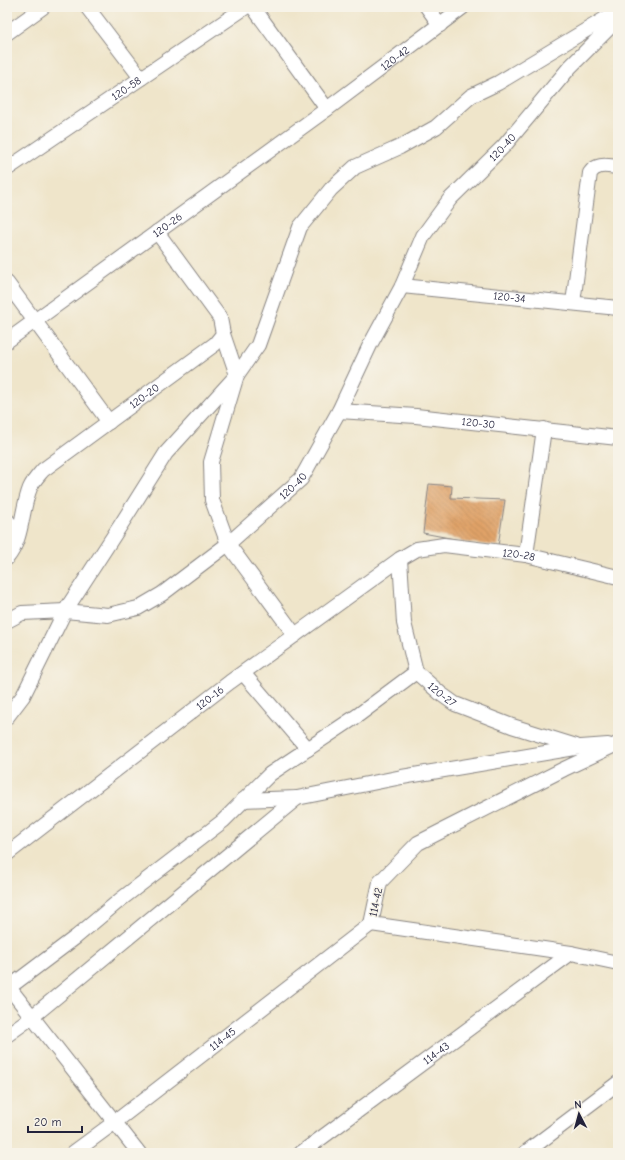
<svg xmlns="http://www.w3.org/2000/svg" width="625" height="1160" font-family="'Comic Neue',sans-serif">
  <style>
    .building { fill: url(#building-back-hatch) }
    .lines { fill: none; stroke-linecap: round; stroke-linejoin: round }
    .minor-casing { stroke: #888482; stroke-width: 16 }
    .minor { stroke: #fff; stroke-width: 14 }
    .labels { text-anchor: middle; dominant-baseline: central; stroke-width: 3; stroke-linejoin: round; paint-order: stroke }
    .street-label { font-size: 11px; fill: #22223b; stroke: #f7f3e8 }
  </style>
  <defs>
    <pattern id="building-back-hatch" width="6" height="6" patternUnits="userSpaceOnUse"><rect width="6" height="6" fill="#e0a267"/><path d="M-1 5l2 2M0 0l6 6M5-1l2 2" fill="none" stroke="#b58456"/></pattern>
  </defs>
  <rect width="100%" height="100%" fill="#f7f3e8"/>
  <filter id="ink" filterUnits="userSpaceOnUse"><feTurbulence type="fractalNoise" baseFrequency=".025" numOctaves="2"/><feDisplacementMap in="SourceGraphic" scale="8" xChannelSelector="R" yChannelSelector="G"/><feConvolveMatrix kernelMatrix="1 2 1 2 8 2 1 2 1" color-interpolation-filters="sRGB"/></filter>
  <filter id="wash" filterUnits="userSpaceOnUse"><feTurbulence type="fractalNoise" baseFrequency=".012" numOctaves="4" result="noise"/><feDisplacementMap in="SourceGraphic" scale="16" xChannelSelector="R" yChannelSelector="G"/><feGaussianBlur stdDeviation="0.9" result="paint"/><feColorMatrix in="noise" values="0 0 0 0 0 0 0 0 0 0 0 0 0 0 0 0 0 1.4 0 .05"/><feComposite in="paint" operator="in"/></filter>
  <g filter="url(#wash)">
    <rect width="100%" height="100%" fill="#efe5ca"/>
    <g id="blocks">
      <path class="building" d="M429 484 452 486 451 498 505 500 498 546 461 542 460 540 423 533Z"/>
    </g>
  </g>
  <g filter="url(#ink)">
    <use href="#blocks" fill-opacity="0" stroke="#888482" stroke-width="1"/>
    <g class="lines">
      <defs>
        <g id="minor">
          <path d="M87 7 141 78"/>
          <path d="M253 7 327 109"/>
          <path d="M427 7 440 25"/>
          <path d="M7 33 43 7"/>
          <path id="s1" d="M7 169 246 7"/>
          <path d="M7 283 109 422"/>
          <path id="s2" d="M402 286 618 308"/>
          <path d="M573 303 590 173C597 163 607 166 618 167"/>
          <path d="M223 334 237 375 211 462 212 500 228 544 295 635"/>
          <path id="s3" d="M7 341 327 109 463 7"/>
          <path id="s4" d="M339 411 416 416 618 438"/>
          <path d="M7 520 18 535"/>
          <path d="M526 555 544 429"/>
          <path id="s5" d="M7 558C23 539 21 510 30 488 33 481 38 476 43 470L215 344 223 334 220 318 157 232"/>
          <path id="s6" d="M400 559 404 623 416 672 441 694 455 704 512 726 576 746"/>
          <path id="s7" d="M7 621 22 613 65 611 108 615 138 608 162 594 228 544 301 479 339 411 370 345 402 286 423 236 450 199 504 146 570 67 618 19"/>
          <path d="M243 673 308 749"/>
          <path d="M7 717 23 696 65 611 122 523 166 453 237 375 258 345 300 227 331 189 355 167 400 147 436 127 471 96 498 83 618 11"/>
          <path d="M617 744 564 769 418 843 380 882 371 924 571 953 618 963"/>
          <path d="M243 800 297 798 402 777 581 747 608 745"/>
          <path id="s8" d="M7 854 230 682 400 559 417 549 444 545 526 555 618 577"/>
          <path d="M7 985 139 1153"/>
          <path d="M7 989 76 937 120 900 223 821 270 774 357 716 416 672"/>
          <path d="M7 1035 32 1017 297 798"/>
          <path id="s9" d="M73 1153 115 1122 371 924"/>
          <path id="s10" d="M301 1153 571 953"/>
          <path d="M525 1153 618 1083"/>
        </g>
      </defs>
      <use href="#minor" class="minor-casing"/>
      <use href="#minor" class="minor"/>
    </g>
  </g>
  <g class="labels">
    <g class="street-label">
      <text stroke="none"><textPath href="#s3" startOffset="480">120-42</textPath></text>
      <text stroke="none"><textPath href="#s1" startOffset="144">120-58</textPath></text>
      <text stroke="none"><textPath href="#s7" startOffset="734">120-40</textPath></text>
      <text stroke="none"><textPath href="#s3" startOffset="198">120-26</textPath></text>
      <text stroke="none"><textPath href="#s2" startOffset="108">120-34</textPath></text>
      <text stroke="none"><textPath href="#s5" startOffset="222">120-20</textPath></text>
      <text stroke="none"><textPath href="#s4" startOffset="140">120-30</textPath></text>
      <text stroke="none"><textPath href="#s7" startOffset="332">120-40</textPath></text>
      <text stroke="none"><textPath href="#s8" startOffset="614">120-28</textPath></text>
      <text stroke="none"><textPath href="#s6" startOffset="149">120-27</textPath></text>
      <text stroke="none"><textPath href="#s8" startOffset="256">120-16</textPath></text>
      <text transform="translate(376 902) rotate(-78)">114-42</text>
      <text stroke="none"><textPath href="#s9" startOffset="188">114-45</textPath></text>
      <text stroke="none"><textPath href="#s10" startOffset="168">114-43</textPath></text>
    </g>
  </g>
  <rect width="625" height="1160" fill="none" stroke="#f7f3e8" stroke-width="24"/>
  <g transform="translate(579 1114) rotate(354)" stroke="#f7f3e8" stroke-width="3" paint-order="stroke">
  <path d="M0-3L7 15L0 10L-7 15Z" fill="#22223b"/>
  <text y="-6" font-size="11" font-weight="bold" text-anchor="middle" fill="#22223b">N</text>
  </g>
  <path d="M28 1126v6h54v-6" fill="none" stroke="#22223b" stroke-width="2"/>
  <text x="34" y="1126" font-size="12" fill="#22223b" stroke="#f7f3e8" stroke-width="3" paint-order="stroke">20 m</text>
</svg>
